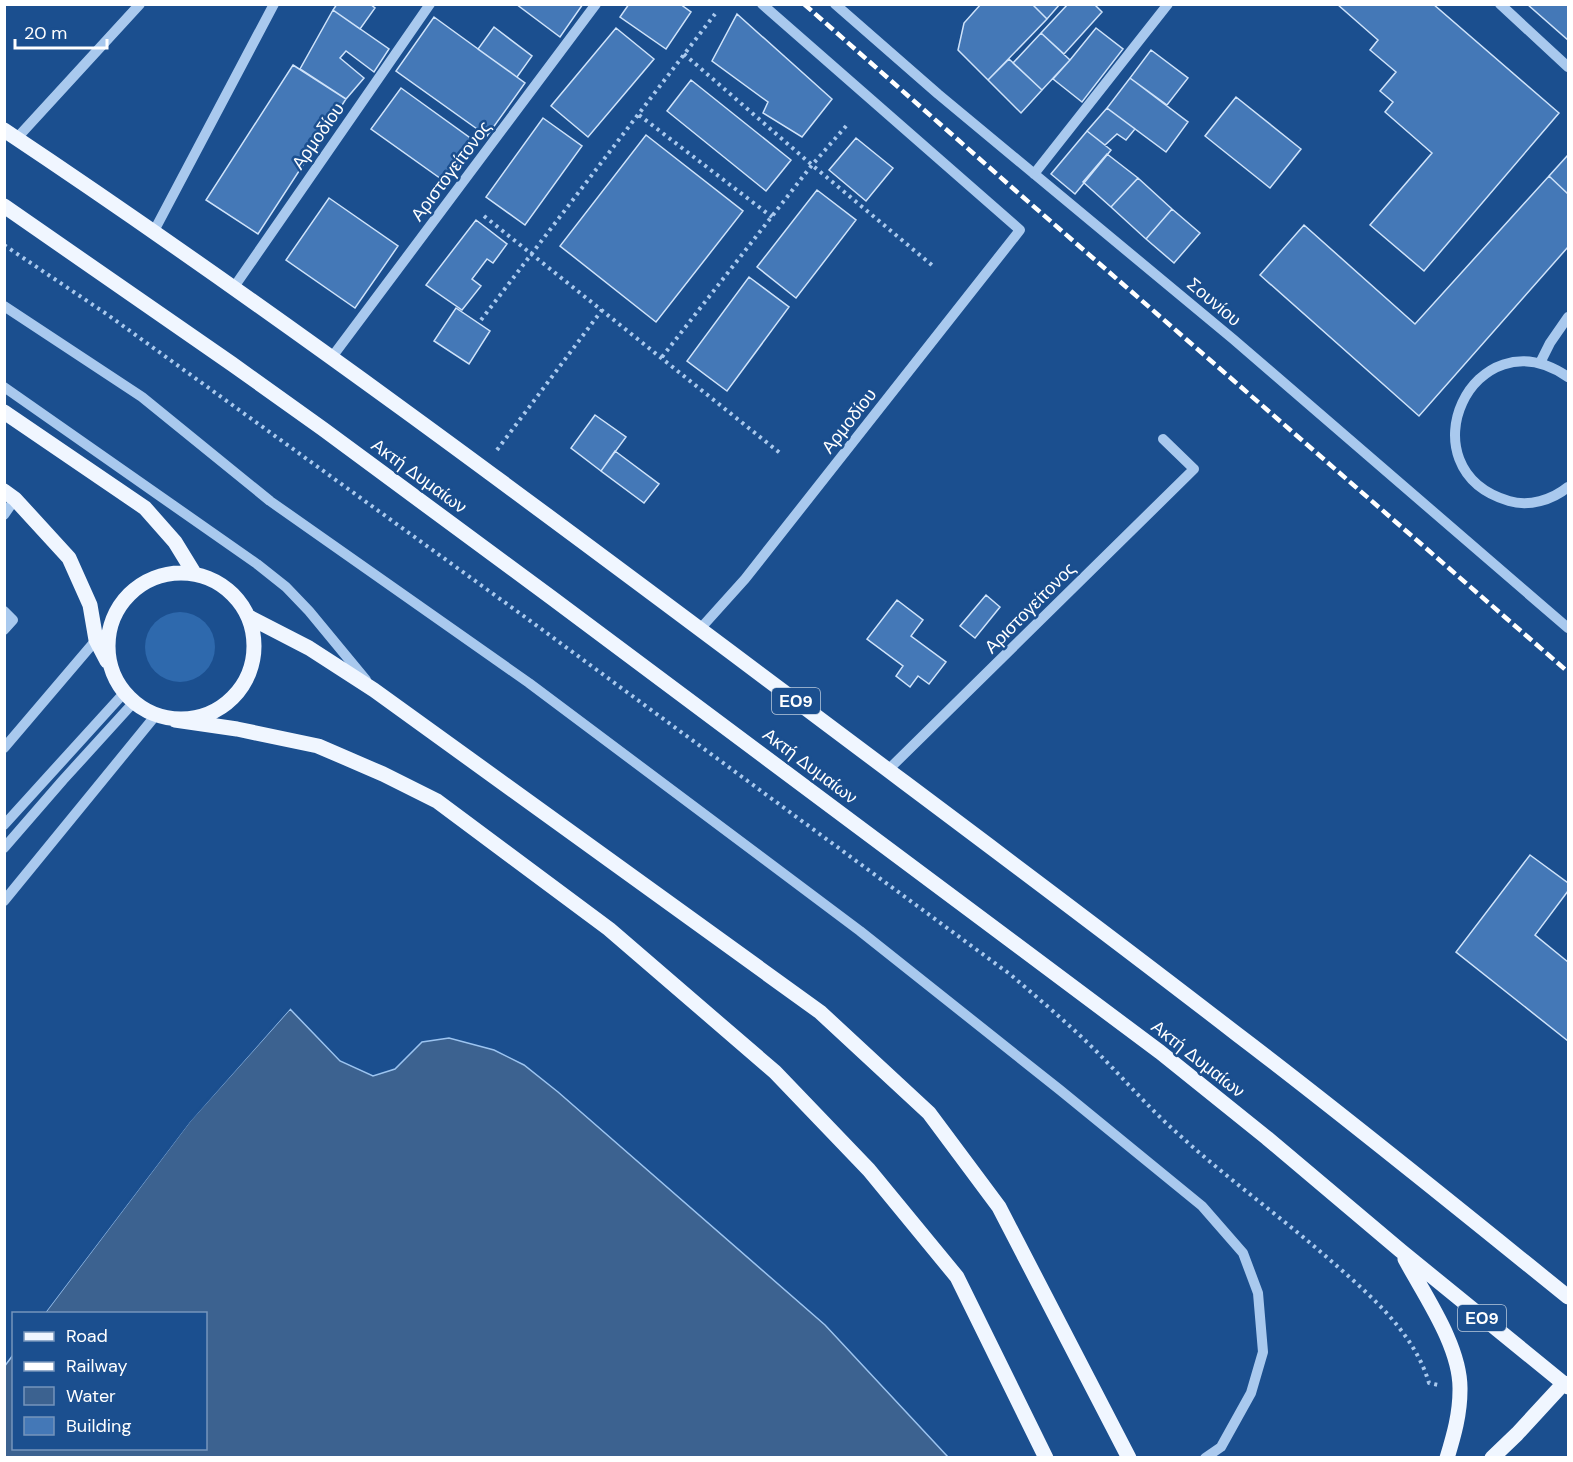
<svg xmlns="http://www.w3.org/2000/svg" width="1573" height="1462" font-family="'DM Sans',sans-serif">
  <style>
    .green { fill: #2e69ad }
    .water { fill: #3c6290; stroke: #9cc4f0; stroke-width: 1.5 }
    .pier { fill: #1b4f8f }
    .building { fill: #4478b7; stroke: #cfe3fa; stroke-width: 1.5 }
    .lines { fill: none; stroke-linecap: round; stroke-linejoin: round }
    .path { stroke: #a9c9ee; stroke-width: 4; stroke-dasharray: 3 4.5; stroke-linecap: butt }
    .minor { stroke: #a9c9ee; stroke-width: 10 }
    .major { stroke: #f0f6ff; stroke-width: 15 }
    .rail { stroke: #fff; stroke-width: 4.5; stroke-dasharray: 10 4.5; stroke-linecap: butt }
    .labels { text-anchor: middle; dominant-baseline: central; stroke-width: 5; stroke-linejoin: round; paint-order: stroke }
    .shield { fill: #1b4f8f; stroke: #bbcadd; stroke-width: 1.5 }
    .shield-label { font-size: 16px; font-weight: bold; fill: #fff }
    .street-label { font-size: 18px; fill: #fff; stroke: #1b4f8f }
  </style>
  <rect width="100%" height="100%" fill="#1b4f8f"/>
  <path class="green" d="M145 647a35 35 0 1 1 70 0a35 35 0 1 1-70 0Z"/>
  <path class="water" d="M290 1009 340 1061 373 1076 395 1069 422 1042 449 1038 494 1050 524 1065 558 1092 825 1325 948 1457H5L4 1367 13 1355 14 1448H206V1314L45 1313 190 1121Z"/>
  <path class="pier" d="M289 1006 291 1007 290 1009 190 1122 45 1313 42 1314 188 1120Z"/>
  <path class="building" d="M337 4H370L375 8 360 29 333 10Z
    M516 4H583L560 37Z
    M629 4H680L691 12 666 49 620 17Z
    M981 4H1032L1047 19 988 80 958 50 964 23Z
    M1032 4H1060L1047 19Z
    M1068 4H1094L1102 12 1064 54 1041 33Z
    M1337 4H1433L1559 113 1424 271 1370 225 1432 153 1385 112 1393 102 1380 91 1396 72 1370 50 1378 40Z
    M1527 4H1568V40Z
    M333 10 389 49 374 72 346 51 340 58 364 78 346 99 300 69Z
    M737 14 832 99 802 137 763 113 768 102 712 61Z
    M434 17 525 83 487 136 396 71Z
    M494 27 532 56 517 77 478 49Z
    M616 28 654 59 588 137 551 106Z
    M1096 28 1123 49 1082 102 1053 79 1070 60Z
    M1041 33 1070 60 1042 90 1013 63Z
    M1151 50 1188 78 1167 105 1130 78Z
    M1009 59 1042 90 1021 113 988 80Z
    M293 65 346 99 258 234 206 200Z
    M1130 78 1188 122 1166 152 1107 108Z
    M691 80 791 160 766 191 667 111Z
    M401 88 473 140 444 181 371 129Z
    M1236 97 1301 149 1270 188 1205 136Z
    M1107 108 1135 129 1126 140 1117 134 1105 145 1087 131Z
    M543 118 582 146 525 225 486 197Z
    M1087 131 1111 150 1075 194 1051 174Z
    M646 135 743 211 656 322 560 246Z
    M856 138 893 168 866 201 829 170Z
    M1107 154 1138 178 1111 207 1083 182Z
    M1568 155V194L1549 176Z
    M1549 176 1568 194V247L1419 416 1260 275 1304 225 1415 324Z
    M1138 178 1172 209 1146 239 1111 207Z
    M817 190 856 220 796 298 757 267Z
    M329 198 398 246 355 308 286 260Z
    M1172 209 1200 233 1174 263 1146 239Z
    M476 220 507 244 493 263 487 259 472 279 481 286 462 310 426 285Z
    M749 277 789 307 727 391 687 361Z
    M456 308 490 331 469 364 434 341Z
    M595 415 626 437 601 471 571 448Z
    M615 451 659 484 644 503 601 471Z
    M986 595 1000 607 975 638 960 626Z
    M897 600 923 620 911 636 946 662 929 684 918 676 910 687 896 676 903 666 867 639Z
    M1530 855 1568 883V891L1535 935 1568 962V1041L1456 952Z"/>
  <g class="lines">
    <path class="path" d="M684 54 812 165 933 266
      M639 115 772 217
      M484 216 780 453
      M4 245 108 315 525 617 1011 975C1040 1000 1069 1024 1096 1051 1123 1078 1148 1107 1176 1132 1225 1177 1280 1216 1330 1260 1369 1294 1414 1332 1429 1383L1438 1385
      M481 320 715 14
      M662 357 812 165 847 125
      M497 450 602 310"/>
    <path class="minor" d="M835 4 938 94 1233 339 1568 628
      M1500 4 1568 67
      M17 138 140 4
      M1034 174 1168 4
      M154 231 274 4
      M234 287 430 4
      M4 306 142 397 270 501 529 683 860 931 1060 1090 1202 1206 1243 1253 1258 1293 1263 1352 1251 1393 1221 1447 1205 1458
      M332 357 596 4
      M1540 363 1550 343 1568 317
      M1568 377C1473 312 1401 469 1509 501 1529 507 1552 500 1568 487
      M4 387 257 564 286 587 309 611 366 680
      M4 515 15 499
      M4 611 13 620 4 630
      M700 629 745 579 1020 230 762 4
      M4 748 96 640
      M888 770 1194 469 1163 439
      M4 825 124 693
      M4 848 63 780 134 702
      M4 901 156 715"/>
    <path class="major" d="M4 130C274 310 533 504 792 698 941 810 1091 921 1238 1035 1350 1120 1459 1209 1568 1297
      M4 206 232 364 323 429 552 598 1160 1052 1267 1138 1401 1251 1568 1387
      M4 412 145 508 175 542 194 573
      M4 491 15 499 69 558 90 605 96 640 107 661
      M108 646a73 73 0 1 1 146 0a73 73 0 1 1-146 0Z
      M249 617 309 648 374 690 820 1012 929 1113 999 1207 1129 1458
      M175 720 237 729 318 746 383 774 437 801 609 929 775 1072 869 1170 957 1277 1046 1458
      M1405 1259C1425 1296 1461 1347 1460 1390 1460 1414 1454 1435 1447 1458
      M1492 1458 1517 1434 1564 1383"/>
    <path class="rail" d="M804 4 1016 191 1568 672"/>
  </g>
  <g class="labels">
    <g class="shield">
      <rect x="772" y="688" width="48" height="26" rx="4.5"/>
      <rect x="1458" y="1305" width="48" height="26" rx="4.5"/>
    </g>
    <g class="shield-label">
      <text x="796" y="701">ΕΟ9</text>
      <text x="1482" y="1318">ΕΟ9</text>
    </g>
    <g class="street-label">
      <text transform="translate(318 136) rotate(-55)">Αρμοδίου</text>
      <text transform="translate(451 171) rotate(-53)">Αριστογείτονος</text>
      <text transform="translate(1214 302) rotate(40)">Σουνίου</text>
      <text transform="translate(849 421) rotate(-52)">Αρμοδίου</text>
      <text transform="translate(419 476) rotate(36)">Ακτή Δυμαίων</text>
      <text transform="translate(1030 608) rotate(-45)">Αριστογείτονος</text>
      <text transform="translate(810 766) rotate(37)">Ακτή Δυμαίων</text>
      <text transform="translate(1198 1059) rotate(38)">Ακτή Δυμαίων</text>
    </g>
  </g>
  <rect width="1573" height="1462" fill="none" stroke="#ffffff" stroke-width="12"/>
  <rect x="12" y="1312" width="195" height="138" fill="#1b4f8f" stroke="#7695bc" stroke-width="1.5"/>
  <rect x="24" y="1332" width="30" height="9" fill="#f0f6ff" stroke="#7695bc" stroke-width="1.5"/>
  <text x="66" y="1342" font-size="18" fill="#ffffff">Road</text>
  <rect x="24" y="1362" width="30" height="9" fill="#ffffff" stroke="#7695bc" stroke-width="1.5"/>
  <text x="66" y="1372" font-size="18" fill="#ffffff">Railway</text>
  <rect x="24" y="1387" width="30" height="18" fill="#3c6290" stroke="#7695bc" stroke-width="1.5"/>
  <text x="66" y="1402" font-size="18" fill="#ffffff">Water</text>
  <rect x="24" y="1417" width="30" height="18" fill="#4478b7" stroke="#7695bc" stroke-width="1.5"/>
  <text x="66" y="1432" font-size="18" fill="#ffffff">Building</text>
  <path d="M15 39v9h92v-9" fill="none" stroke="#ffffff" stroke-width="3"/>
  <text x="24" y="39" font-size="18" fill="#ffffff" stroke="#1b4f8f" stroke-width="4.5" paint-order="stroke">20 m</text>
</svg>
